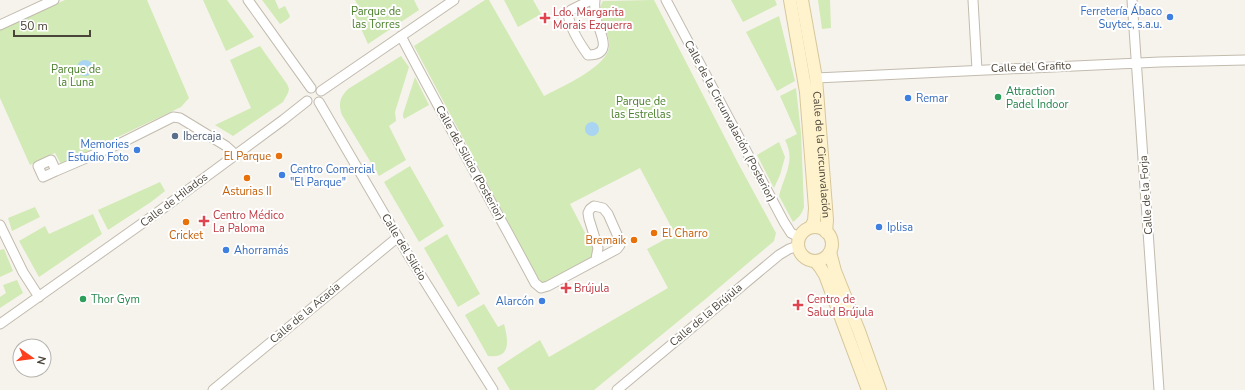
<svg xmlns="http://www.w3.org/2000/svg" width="1245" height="390" font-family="'Nunito Sans',sans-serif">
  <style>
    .green { fill: #d2eab5 }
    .water { fill: #a9d4f2 }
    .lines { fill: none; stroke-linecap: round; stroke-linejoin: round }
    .street-casing { stroke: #c2bbae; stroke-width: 11 }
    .secondary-casing { stroke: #d6c79b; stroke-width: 14 }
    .street { stroke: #fff; stroke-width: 9 }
    .secondary { stroke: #fff3cd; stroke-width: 12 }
    .shop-dot { fill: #3f7fe0; stroke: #fff; stroke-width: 1.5 }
    .health-dot { fill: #e0444e; stroke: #fff; stroke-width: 1.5 }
    .leisure-dot { fill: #2e9e5b; stroke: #fff; stroke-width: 1.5 }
    .service-dot { fill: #5c6f8a; stroke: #fff; stroke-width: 1.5 }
    .food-dot { fill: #e8710a; stroke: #fff; stroke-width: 1.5 }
    .labels { text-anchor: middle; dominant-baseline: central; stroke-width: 4; stroke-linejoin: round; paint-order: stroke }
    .park-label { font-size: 11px; fill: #4a7f2a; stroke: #fff }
    .shop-label { font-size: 11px; fill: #366cbe; stroke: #fff; text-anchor: start }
    .health-label { font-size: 11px; fill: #be3a42; stroke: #fff; text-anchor: start }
    .street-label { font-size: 11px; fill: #4b4439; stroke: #fff }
    .leisure-label { font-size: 11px; fill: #27864d; stroke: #fff; text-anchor: start }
    .service-label { font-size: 11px; fill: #4e5e75; stroke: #fff; text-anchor: start }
    .food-label { font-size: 11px; fill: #c56008; stroke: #fff; text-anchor: end }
  </style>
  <rect width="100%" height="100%" fill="#f6f3ec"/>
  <path class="green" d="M65 0H147L189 98 181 107 61 164 55 153 30 165 0 98V30Z
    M203 0H227L254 37 226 51Z
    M262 0H275L279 9 285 6 290 16 288 19 280 24Z
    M355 0H414L419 10 368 44 353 11 359 8Z
    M485 0H489L544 96C561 87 605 68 609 48 610 41 607 33 604 27 600 18 597 10 603 1L654 0 738 163 776 233 774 241 708 297 594 390H510L497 368 540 340 549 357 668 288 647 249 675 234 640 168 570 204 593 248 594 256 547 283H542L539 280 449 112 414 46Z
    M504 0H533L541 14 518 27Z
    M731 0H775L777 5 743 22Z
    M818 0H830L831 28 822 29Z
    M779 16 795 81 777 91 746 32Z
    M260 46 287 84 289 89 288 93 283 102 233 136 215 125 251 108 230 60Z
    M401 56 409 67 395 112 396 121 389 126 406 160 379 176 342 115C338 104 340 97 348 89Z
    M415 77 429 105 404 119 403 116V114Z
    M796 88 801 133 804 207C802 214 799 217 793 222L779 196C784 175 796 161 785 140L797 134 780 96Z
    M779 142 785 157 780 175 774 188 757 155Z
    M410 166 444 226 419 242 384 182Z
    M160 182 165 191 151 202 108 230 98 210Z
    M35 207 40 217 12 231 8 218Z
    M93 214 102 234 39 277 19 241 45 226 49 234Z
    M447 234 480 294 458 307 424 248Z
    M4 249 13 271 0 277V250Z
    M17 280 23 293 0 308V297L6 293 3 285Z
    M484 304 498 327 504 324C508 339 512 359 488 356L465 315Z"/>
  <path class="water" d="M77 68a8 8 0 1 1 16 0a8 8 0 1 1-16 0Z
    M585 129a7 7 0 1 1 14 0a7 7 0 1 1-14 0Z"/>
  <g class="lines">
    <defs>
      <path id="street" d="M248 0 311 88
        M591 0 571 10 568 14C570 28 580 44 588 55 614 55 600 33 596 19 595 12 594 7 595 0
        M666 0 784 222 791 233 799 237
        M973 0 977 70
        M1132 0 1159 390
        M0 25 54 0
        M401 36C444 119 491 200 535 283L541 288 548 286 617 249 620 245V241L608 214 603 208 594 206 590 209 588 213 589 219 598 248 596 259
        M816 78 1160 62 1245 60
        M321 91 454 0
        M319 102 407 253 493 390
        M51 160 56 171 43 177 38 166Z
        M56 171 121 143 173 117 180 118 226 146 236 155
        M0 225 23 272 39 297
        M0 324 154 215 283 120 307 101
        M213 390 381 251 398 237
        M617 390 779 255 789 249 798 246"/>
      <g id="secondary">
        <path d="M790 0 806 92 815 208 814 221 811 227"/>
        <path id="s1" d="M802 0 816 78 827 220 826 232"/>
        <circle cx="815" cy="244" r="17"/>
        <path d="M830 252 835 271 859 331 880 390"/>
        <path d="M815 261 820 267 825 275 868 390"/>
      </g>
    </defs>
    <use href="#street" class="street-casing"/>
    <use href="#secondary" class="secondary-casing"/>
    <use href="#street" class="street"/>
    <use href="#secondary" class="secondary"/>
  </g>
  <g class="shop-dot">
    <circle cx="1170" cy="17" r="4"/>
    <circle cx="908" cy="98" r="4"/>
    <circle cx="137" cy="150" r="4"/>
    <circle cx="282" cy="175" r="4"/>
    <circle cx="879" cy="227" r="4"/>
    <circle cx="226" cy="250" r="4"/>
    <circle cx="542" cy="301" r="4"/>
  </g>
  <g class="health-dot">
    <path d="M543 12h4v4h4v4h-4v4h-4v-4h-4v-4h4z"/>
    <path d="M202 215h4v4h4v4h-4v4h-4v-4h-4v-4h4z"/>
    <path d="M564 282h4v4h4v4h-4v4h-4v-4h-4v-4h4z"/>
    <path d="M796 299h4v4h4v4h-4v4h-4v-4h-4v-4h4z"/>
  </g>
  <g class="leisure-dot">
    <circle cx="998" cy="97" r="4"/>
    <circle cx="83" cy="299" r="4"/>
  </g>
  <circle class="service-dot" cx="175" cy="136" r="4"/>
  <g class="food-dot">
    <circle cx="279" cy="156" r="4"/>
    <circle cx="247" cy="178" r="4"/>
    <circle cx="186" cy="222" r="4"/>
    <circle cx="654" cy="233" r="4"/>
    <circle cx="634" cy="240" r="4"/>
  </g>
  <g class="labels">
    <g class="park-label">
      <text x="376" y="11">Parque de<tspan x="376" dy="13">las Torres</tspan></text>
      <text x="76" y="69">Parque de<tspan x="76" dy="13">la Luna</tspan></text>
      <text x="641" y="101">Parque de<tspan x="641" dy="13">las Estrellas</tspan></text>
    </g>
    <g class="shop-label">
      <text x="1162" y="11" text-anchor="end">Ferretería Ábaco<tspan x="1162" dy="13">Suytec, s.a.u.</tspan></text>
      <text x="916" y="98">Remar</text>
      <text x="129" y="144" text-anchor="end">Memories<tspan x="129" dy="13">Estudio Foto</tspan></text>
      <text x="290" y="169">Centro Comercial<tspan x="290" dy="13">"El Parque"</tspan></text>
      <text x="887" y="227">Iplisa</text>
      <text x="234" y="250">Ahorramás</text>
      <text x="534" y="301" text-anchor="end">Alarcón</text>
    </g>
    <g class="health-label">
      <text x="553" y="12">Ldo. Margarita<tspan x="553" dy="13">Morais Ezquerra</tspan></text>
      <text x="213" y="215">Centro Médico<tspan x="213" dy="13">La Paloma</tspan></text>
      <text x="574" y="288">Brújula</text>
      <text x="807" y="299">Centro de<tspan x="807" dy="13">Salud Brújula</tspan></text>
    </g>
    <g class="street-label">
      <text transform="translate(1031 67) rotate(-2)">Calle del Grafito</text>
      <text transform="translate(730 121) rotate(62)">Calle de la Circunvalación (Posterior)</text>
      <text stroke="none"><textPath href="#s1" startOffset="156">Calle de la Circunvalación</textPath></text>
      <text transform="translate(470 163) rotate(61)">Calle del Silicio (Posterior)</text>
      <text transform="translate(1146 195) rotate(-94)">Calle de la Forja</text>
      <text transform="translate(174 200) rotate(-37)">Calle de Hilados</text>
      <text transform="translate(404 247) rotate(59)">Calle del Silicio</text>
      <text transform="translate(305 313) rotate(-40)">Calle de la Acacia</text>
      <text transform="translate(706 315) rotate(-40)">Calle de la Brújula</text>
    </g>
    <g class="leisure-label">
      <text x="1006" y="91">Attraction<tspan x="1006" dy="13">Padel Indoor</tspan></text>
      <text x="91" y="299">Thor Gym</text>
    </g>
    <g class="service-label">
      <text x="183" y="136">Ibercaja</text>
    </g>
    <g class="food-label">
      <text x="271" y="156">El Parque</text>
      <text x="247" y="191" text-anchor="middle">Asturias II</text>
      <text x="662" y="233" text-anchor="start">El Charro</text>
      <text x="186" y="235" text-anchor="middle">Cricket</text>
      <text x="626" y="240">Bremaik</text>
    </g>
  </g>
  <g transform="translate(32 358) rotate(104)"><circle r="19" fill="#ffffff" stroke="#b7b4b0"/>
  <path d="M0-3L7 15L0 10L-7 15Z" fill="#fc3f1d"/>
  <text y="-6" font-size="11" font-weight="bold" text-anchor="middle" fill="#4b4439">N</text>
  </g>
  <path d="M14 30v6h76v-6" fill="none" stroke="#4b4439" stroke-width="2"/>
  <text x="20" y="30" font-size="12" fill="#4b4439" stroke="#ffffff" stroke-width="3" paint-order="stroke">50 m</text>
</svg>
